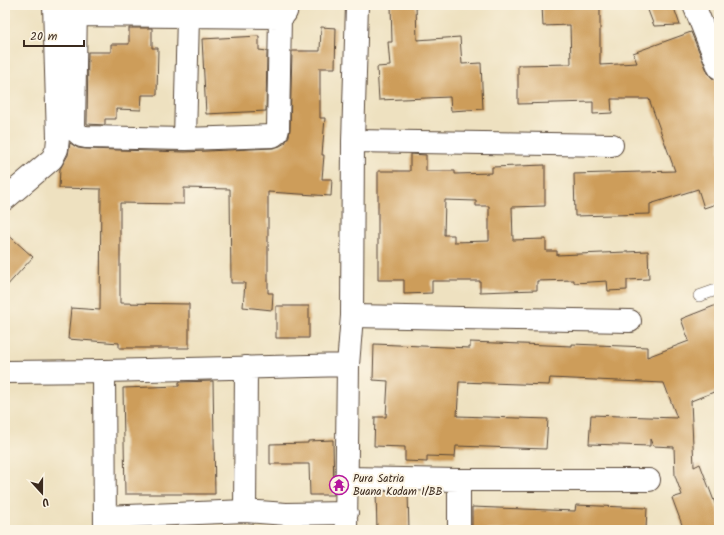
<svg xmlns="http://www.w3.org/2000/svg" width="724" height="535" font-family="Kalam,sans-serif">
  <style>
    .building { fill: #cd9d5a; fill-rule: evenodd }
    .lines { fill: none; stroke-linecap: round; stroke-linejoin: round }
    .lane-casing { stroke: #564536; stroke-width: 12 }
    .street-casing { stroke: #564536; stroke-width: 24 }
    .lane { stroke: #fff; stroke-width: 11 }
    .street { stroke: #fff; stroke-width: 22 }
    .labels { text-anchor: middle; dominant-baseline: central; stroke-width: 4; stroke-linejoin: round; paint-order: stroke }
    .poi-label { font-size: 11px; fill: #3b2a1e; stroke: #fcf5e5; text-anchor: start }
  </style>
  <rect width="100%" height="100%" fill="#fcf5e5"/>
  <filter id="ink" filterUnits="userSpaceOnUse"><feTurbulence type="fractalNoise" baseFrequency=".025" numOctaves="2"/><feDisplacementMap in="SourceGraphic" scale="8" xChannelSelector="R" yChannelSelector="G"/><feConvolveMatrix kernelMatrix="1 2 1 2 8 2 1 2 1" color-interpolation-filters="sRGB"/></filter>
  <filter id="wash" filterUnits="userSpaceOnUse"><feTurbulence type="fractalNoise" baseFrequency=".012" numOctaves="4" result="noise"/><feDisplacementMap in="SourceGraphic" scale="16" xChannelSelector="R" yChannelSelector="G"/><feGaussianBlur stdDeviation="0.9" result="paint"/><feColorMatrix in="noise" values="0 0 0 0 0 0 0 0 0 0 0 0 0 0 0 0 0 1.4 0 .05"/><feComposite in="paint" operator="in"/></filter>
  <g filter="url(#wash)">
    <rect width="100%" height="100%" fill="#eee1c0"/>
    <g id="blocks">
      <path class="building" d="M391 5H416L417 40 460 37 462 64 481 63 483 109 451 111 450 97 379 100 377 67 390 66 388 42H392Z
        M542 5H600V65L637 63 633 53 691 32 708 73 712 78 719 80V203L704 208 698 189 650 204V214L575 216 574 174 675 171 649 99H611L612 113 593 114V102L518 104V65L571 64 570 25 543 26Z
        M646 5H673L680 25 654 26Z
        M321 27 336 28 335 68H320V118H325L322 155H324L322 179H332L331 196 268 192V293H273L272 310 243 307 245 283H231L230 189 184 188V204L120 203V303L189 304V348H119V343L68 339 71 308 100 310 101 189 59 188 60 169 68 155 70 143 78 148 86 149 185 152 273 148 280 146 285 143 289 136 290 129 292 51H320Z
        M129 28H152V48H158L157 95H142L141 110 116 109V119H105V125L87 124 88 52H111V44H129Z
        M259 36V50L267 51 266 111 206 114 202 39Z
        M410 154 426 155V171H455V174L492 173V167L545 165V206L512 207 513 240 546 239V251H557V255L648 251 649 279 627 280V290L608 291 607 281 574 283V280L537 281V290L480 292V281H432V293L404 294V280H378V171H410ZM445 200 476 201V206H489V241L454 242V235H444Z
        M5 232 33 257 5 288Z
        M719 304V390L691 401 694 467 700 464 719 514V530H684L672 498 682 495 675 476 674 447 653 446 650 439V446L589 444 591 415 677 418 664 383 550 378 549 385 459 382 457 416 548 419 546 449 456 446 455 457 427 456V462L405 461V447L374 446 375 417H386L388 381 373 380 374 344 470 348V342L572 346V344L647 347V357L689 341 681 319Z
        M276 306H309V338H276Z
        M213 381 215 494H125L123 388 179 386V382Z
        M333 440 334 495H310L309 464H270V444L308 443V441Z
        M376 491 408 492 409 530H377Z
        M576 505 647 508 646 530H472V507L575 511Z"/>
    </g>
  </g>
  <g filter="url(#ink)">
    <use href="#blocks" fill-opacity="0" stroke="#564536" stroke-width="1"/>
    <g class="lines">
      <defs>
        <path id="lane" d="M699 296 719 289"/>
        <path id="street" d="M76 5 74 130 81 136 86 137 185 139 273 136 277 133 278 129 280 17
          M694 5 719 68
          M76 15 280 17C285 15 287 12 287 6
          M185 139 188 16
          M353 141 612 145
          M5 199 52 159 57 149 58 138 54 5
          M352 316 630 321
          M104 371 105 530
          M5 372 104 371 348 365
          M347 478 459 480H649
          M245 511 246 367
          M105 517 245 511 286 514 347 513
          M346 530 348 365 352 316 353 141 357 5
          M459 530V480"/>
      </defs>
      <use href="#lane" class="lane-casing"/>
      <use href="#street" class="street-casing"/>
      <use href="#lane" class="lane"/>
      <use href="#street" class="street"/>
    </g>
  </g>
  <defs>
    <symbol id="temple-ring" viewBox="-11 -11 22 22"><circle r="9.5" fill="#fcf5e5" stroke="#b5179e" stroke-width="1.5"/><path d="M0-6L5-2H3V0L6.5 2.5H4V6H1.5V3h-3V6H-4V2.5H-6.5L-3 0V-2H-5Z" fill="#b5179e"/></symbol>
  </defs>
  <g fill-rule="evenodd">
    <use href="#temple-ring" x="328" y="474" width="22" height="22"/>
  </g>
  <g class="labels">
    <g class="poi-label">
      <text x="353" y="479">Pura Satria<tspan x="353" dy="13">Buana Kodam I/BB</tspan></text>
    </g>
  </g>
  <rect width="724" height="535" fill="none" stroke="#fcf5e5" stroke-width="20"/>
  <g transform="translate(42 493) rotate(159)" stroke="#fcf5e5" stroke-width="3" paint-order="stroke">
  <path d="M0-3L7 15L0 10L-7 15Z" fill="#3b2a1e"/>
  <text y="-6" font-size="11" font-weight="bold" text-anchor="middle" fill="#3b2a1e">U</text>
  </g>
  <path d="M24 40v6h60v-6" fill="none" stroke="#3b2a1e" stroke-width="2"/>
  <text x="30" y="40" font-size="12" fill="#3b2a1e" stroke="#fcf5e5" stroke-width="3" paint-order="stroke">20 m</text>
</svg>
